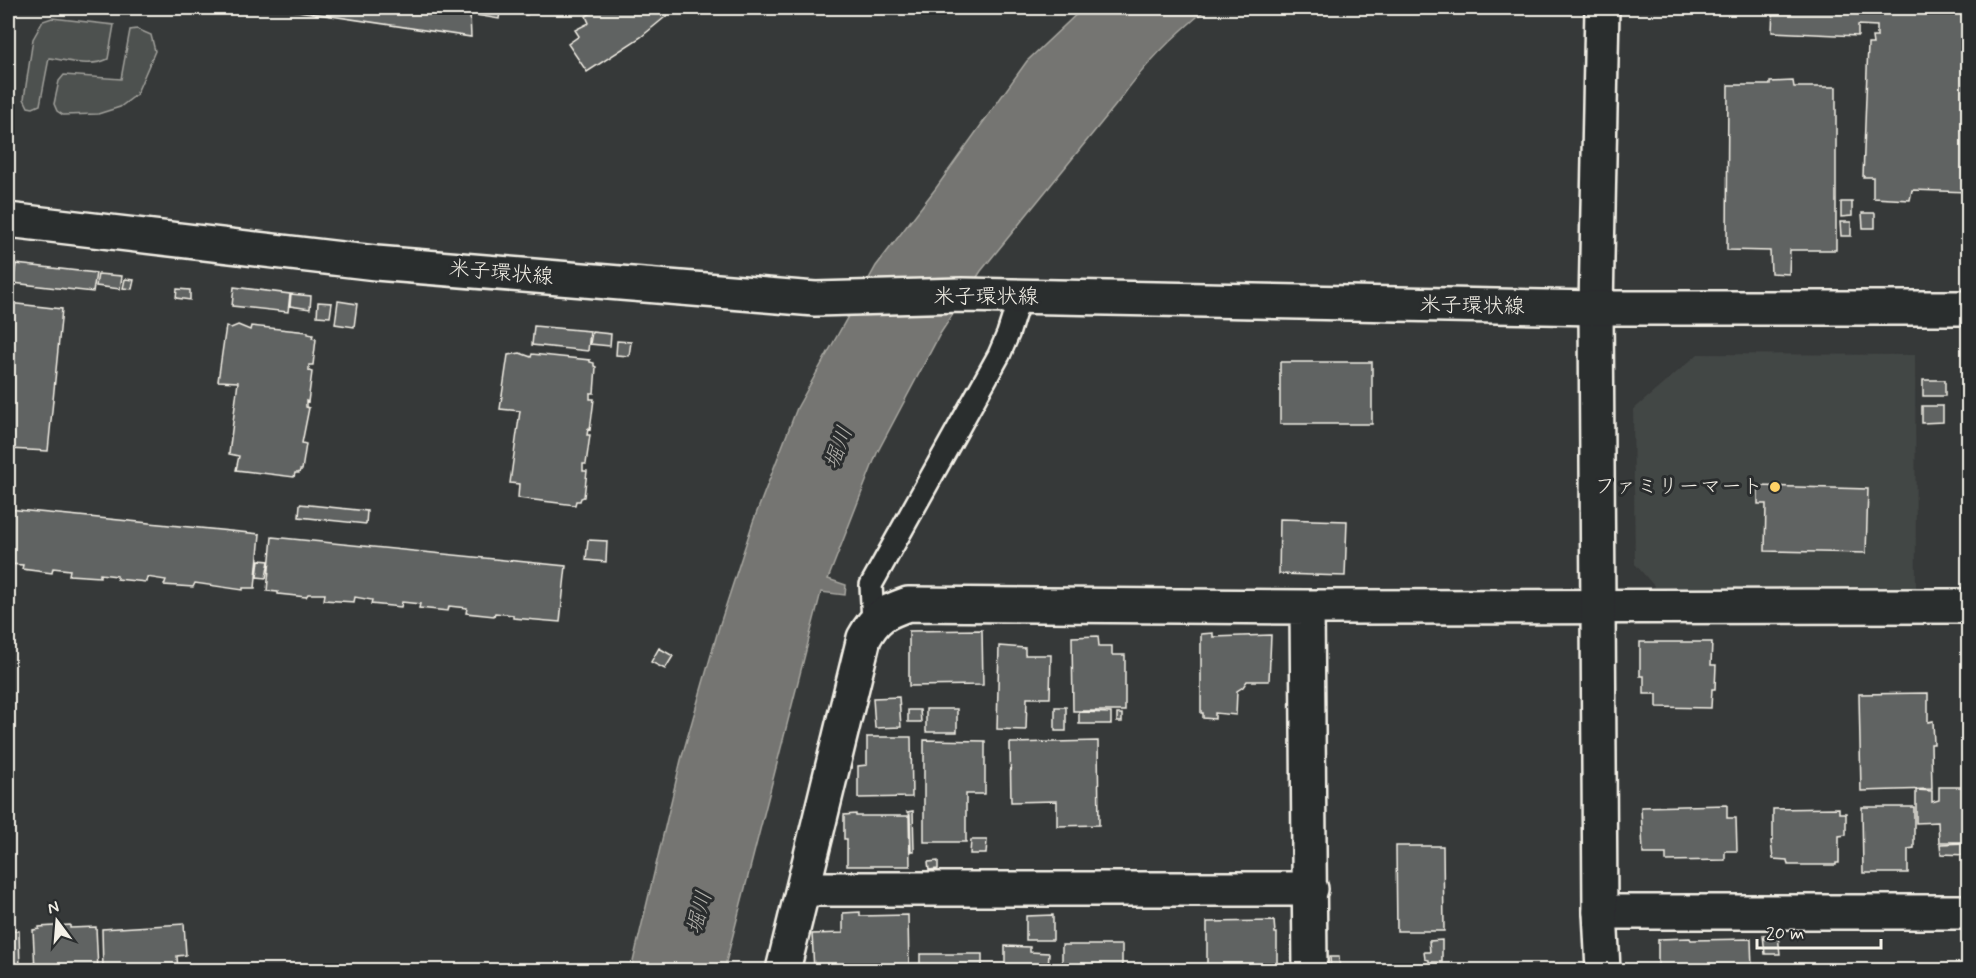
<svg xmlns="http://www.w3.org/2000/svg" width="1976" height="978" font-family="Mynerve,'Klee One',sans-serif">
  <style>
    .built { fill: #434645 }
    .green { fill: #4e514f; stroke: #a1a19c; stroke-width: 1.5 }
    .water { fill: #757572; stroke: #a8a7a1; stroke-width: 1.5 }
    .building { fill: #616362; stroke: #f4f1e8; stroke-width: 1.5 }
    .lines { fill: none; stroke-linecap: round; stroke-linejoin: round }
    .service-casing { stroke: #f4f1e8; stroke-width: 26 }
    .minor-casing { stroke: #f4f1e8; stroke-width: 38 }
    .tertiary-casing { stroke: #f4f1e8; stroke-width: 38 }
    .secondary-casing { stroke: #f4f1e8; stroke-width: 38 }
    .service { stroke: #2a2d2e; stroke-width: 21 }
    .minor { stroke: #2a2d2e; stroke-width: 33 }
    .tertiary { stroke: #2a2d2e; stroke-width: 33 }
    .secondary { stroke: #2a2d2e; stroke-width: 33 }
    .poi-dot { fill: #ffd166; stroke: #2a2d2e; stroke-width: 2 }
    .labels { text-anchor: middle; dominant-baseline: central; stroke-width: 6; stroke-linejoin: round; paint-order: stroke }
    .street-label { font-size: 21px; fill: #f4f1e8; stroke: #2a2d2e }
    .poi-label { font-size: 21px; fill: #f4f1e8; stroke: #2a2d2e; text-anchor: end }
    .water-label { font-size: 22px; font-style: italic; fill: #b4b3ad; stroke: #2a2d2e }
  </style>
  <rect width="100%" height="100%" fill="#363939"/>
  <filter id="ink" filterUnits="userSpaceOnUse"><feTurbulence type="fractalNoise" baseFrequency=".0167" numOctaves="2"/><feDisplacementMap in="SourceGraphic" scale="12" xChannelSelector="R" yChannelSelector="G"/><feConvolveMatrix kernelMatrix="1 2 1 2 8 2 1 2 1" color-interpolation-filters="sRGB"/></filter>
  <g filter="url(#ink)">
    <path class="built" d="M1698 354 1915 355 1916 587H1655L1635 564 1633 410Z"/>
    <path class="green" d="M52 18 114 25 108 59C91 68 67 60 49 58L40 105 33 108 28 107 24 99 33 39 43 21Z
      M137 29 151 35 155 51 136 95 120 107 98 114 63 115 57 111 54 104 59 81 64 75 121 79 130 30Z"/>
    <path class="water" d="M1083 8H1208C1174 35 1144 65 1119 101L981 271 940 334 877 453 828 579 846 585 845 595 821 592 724 970H631L681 760 719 627 753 522 797 408 876 266 936 188 1027 61Z"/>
    <path class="building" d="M285 8H528L527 15 500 12 499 19 470 14 471 37 285 9Z
      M600 8H676L641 37 587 72 568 44 579 36 575 30 589 23 586 16Z
      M1682 8H1705V11L1681 10Z
      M1773 8H1968V192L1912 190 1910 200 1873 198V177H1863L1868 44H1873L1872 37H1877V26L1858 25V36L1772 32Z
      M1793 81 1794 87H1836V250H1790L1789 274 1771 273 1770 251 1727 250 1728 85H1770V82Z
      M1841 202H1852V216L1841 217Z
      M1862 213H1875V228H1863Z
      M1840 222H1851V236H1841Z
      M16 264 96 273 93 292 13 283Z
      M98 274 122 276 120 289 96 286Z
      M125 279 134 280 132 289 123 288Z
      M234 287 290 294 288 312 232 306Z
      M177 289 190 290V300L176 298Z
      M291 294 311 296 310 309 290 306Z
      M338 301 357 304 354 327 335 324Z
      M318 302 332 303 330 317 317 316Z
      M8 303 62 309 48 451 8 449Z
      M238 325 250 330 251 326 308 332V334L313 335 312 338 316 339 313 365H309V371L312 372 308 402 306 401V407L309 408 302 443 306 444 302 470H300L299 473H295L294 477 236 470 239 456 229 454 238 382 218 381 226 326 231 328Z
      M534 326 590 331 588 351 532 345Z
      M592 332 611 334 610 346 590 344Z
      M617 341 631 342 629 356 616 355Z
      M520 353 531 357 532 354 590 360V362L594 363V366L596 367 594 393H590V399H594L590 430 588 429 587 435H590L586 464H583V471H587L584 497 581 498 580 501H576L575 505 518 498 519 484 510 483 520 411 500 409 508 355Z
      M1280 362H1372V424H1280Z
      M1923 380H1945V396H1923Z
      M1922 406H1943V422L1922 423Z
      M1758 486 1868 489 1866 553 1765 551 1766 504H1758Z
      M300 504 367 511 366 524 299 517Z
      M8 509 260 534 255 588H243V590L195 583 193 587 164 585 166 580 147 577 146 582 117 579V576L100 574V577L69 575 70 570 53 568 52 573 22 569 23 565 8 564Z
      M1280 519 1347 521 1345 576 1279 574Z
      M272 537 566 566 560 622 513 618V615L495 613 494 616 466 613 467 608 449 606 448 611 419 608 420 604 402 602 401 607 371 604 372 600 355 597 354 602 324 600 325 594H308L306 597 278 594V592L267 591Z
      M588 540 607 541 606 562 586 560Z
      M259 560 269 561 266 578 257 577Z
      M982 630 983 685 909 686V631Z
      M1213 633V637L1271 635 1269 681H1247L1243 687 1237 691 1236 715 1215 713V719L1203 718V713H1201V634Z
      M1098 636 1099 646H1112V655H1125V711H1073L1072 637Z
      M1640 642H1712L1711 665H1716L1715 689H1712L1711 708 1657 707V694H1644V676H1640Z
      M999 646 1025 648V655H1051L1050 698H1027L1026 730 997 729Z
      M659 648 673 656 665 669 651 662Z
      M1928 693V722L1933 721 1934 744H1931L1932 789 1861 791 1859 694Z
      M899 697 901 727 875 728 873 698Z
      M1055 707H1066V731H1055Z
      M926 709H957V732H926Z
      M908 710H920L921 722H908Z
      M1079 712 1111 713V724H1079Z
      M1117 714H1122V722H1117Z
      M867 737H911L912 797 858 798V766L867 765Z
      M924 740 985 741V794H966V842H924Z
      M1098 741 1099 825 1057 826V801L1011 802 1010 743Z
      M1939 787H1968V842H1939L1938 822 1916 823V790L1932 791V802L1939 800Z
      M1727 805V818H1736L1737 851H1725V860L1666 861V854H1643L1641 807Z
      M1862 807H1914V848L1908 849V873H1863Z
      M1839 808V813H1846V835L1839 836V863H1836V865H1788L1787 860 1773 859 1771 841 1773 840V809Z
      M913 811 914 851H911L910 815 907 812Z
      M856 814V816H909L910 866H847V839H844V815Z
      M971 840H987L986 854H970Z
      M1968 843V855L1941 854 1940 844Z
      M1396 846H1443L1444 931H1397Z
      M938 861V869L929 870 928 862Z
      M860 912V916L908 915 909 970H814L812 934 843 933V913Z
      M1053 915V940H1026V916Z
      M1274 921 1275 933H1277V964H1275V970H1207V922Z
      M184 924 186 955 177 956 178 970H103L102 929Z
      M70 925V928L96 927 98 970H35L33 930 39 929V927Z
      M8 931H19L20 970H8Z
      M1763 935H1778L1780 954H1765Z
      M1690 938 1691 940 1751 939 1752 970H1658V939Z
      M1442 940V962H1429V960L1425 959 1424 952H1430L1429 941Z
      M1062 945H1122V970H1062Z
      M1005 946 1030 947V952L1049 953 1048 970H995V966H1005Z
      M920 954H982V970H920Z
      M1330 957H1339L1340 970H1331Z"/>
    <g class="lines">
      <defs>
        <path id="service" d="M873 622 871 585 999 355 1008 334 1020 296"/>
        <path id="minor" d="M1596 308 1602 8
          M1307 607 1310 970
          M805 889H1311
          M1600 912H1968
          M783 970 864 638C876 616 885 612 908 604L1307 607 1968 606"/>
        <path id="tertiary" d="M1596 308 1600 912 1603 970"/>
        <path id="secondary" d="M8 220 376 263 815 299 962 295 1596 308H1968"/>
      </defs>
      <use href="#service" class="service-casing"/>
      <use href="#minor" class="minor-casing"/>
      <use href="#tertiary" class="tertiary-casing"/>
      <use href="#secondary" class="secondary-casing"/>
      <use href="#service" class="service"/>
      <use href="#minor" class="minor"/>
      <use href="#tertiary" class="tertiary"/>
      <use href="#secondary" class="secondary"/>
    </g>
  </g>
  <circle class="poi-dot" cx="1775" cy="487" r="6"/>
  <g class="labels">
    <g class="street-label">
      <text transform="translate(501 273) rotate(5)">米子環状線</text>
      <text x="986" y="297">米子環状線</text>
      <text transform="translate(1472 306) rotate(1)">米子環状線</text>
    </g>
    <g class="poi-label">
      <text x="1763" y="487">ファミリーマート</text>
    </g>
    <g class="water-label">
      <text transform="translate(839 448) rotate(-69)">堀川</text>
      <text transform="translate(700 913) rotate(-75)">堀川</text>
    </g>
  </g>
  <rect width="1976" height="978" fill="none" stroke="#2a2d2e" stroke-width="30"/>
  <rect x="15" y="15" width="1946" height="948" fill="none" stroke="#f4f1e8" stroke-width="2" filter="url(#ink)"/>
  <g transform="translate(57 921) rotate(344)" stroke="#2a2d2e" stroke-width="4.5" paint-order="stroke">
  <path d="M0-4.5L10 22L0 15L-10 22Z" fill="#f4f1e8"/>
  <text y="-9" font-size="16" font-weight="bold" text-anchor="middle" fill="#f4f1e8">N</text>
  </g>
  <path d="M1757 939v9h124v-9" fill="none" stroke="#f4f1e8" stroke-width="3"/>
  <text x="1766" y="939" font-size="18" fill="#f4f1e8" stroke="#2a2d2e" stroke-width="4.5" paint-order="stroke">20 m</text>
</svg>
